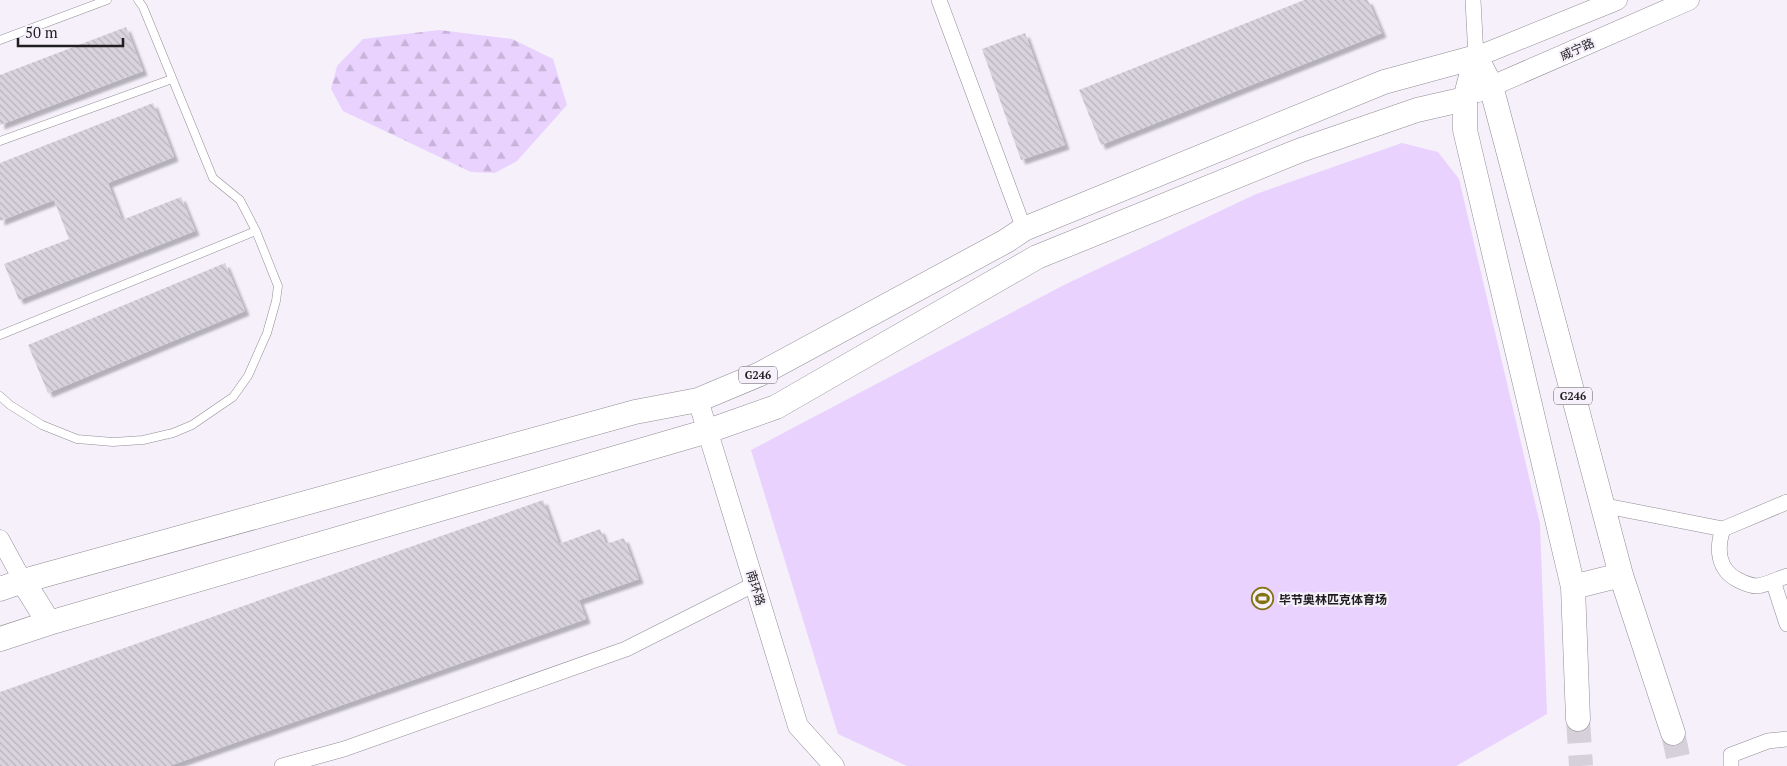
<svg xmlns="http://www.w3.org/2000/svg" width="1787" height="766" font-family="'PT Serif','Noto Sans SC',serif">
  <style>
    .forest { fill: url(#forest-firs) }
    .pitch { fill: #e9d2fe }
    .building { fill: url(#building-back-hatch); filter: url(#shadow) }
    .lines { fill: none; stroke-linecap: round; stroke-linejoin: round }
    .trunk-tunnel { stroke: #d5d0d9; stroke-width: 24; stroke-dasharray: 24 12; stroke-linecap: butt }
    .service-casing { stroke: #918d95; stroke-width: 9 }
    .minor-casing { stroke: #918d95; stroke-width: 16 }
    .tertiary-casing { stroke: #918d95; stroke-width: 19 }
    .secondary-casing { stroke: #918d95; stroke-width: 21 }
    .trunk-casing { stroke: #918d95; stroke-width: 25 }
    .service { stroke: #fff; stroke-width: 8 }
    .minor { stroke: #fff; stroke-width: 15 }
    .tertiary { stroke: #fff; stroke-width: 18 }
    .secondary { stroke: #fff; stroke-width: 20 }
    .trunk { stroke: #fff; stroke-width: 24 }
    .labels { text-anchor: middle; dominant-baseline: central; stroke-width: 4.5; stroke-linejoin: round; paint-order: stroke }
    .shield { fill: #f5f0fa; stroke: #605d62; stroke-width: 1 }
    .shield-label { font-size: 11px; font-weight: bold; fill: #201e21 }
    .street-label { font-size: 12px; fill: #201e21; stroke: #f5f0fa }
    .poi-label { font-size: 12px; font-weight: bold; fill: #201e21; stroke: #f5f0fa; text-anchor: start }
  </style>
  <defs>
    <pattern id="forest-firs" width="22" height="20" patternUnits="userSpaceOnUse" patternTransform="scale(1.25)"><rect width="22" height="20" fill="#e9d2fe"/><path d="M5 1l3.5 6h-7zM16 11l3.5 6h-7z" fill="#c8b4d9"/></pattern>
    <pattern id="building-back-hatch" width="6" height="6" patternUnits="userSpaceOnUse" patternTransform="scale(1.25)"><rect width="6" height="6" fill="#d8d3dc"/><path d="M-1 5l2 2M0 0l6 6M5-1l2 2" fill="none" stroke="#b9b5bc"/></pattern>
    <filter id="shadow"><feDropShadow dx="4.5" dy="4.5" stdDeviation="1" flood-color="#0004"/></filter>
  </defs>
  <rect width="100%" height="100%" fill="#f5f0fa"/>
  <path class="forest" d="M439 30 512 39 553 59 567 105 517 161 495 173 471 172 343 111 331 89 337 66 363 39Z"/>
  <path class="pitch" d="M1402 143 1438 152 1459 179 1540 524 1547 714 1456 766H907L838 734 751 450 1064 285 1256 194Z"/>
  <path class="building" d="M1304 0H1368L1382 33 1101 145 1079 90Z
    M126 27 143 71 0 125V75Z
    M1025 33 1065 145 1021 160 982 49Z
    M153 103 174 157 108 183 122 220 181 197 195 231 19 300 4 264 69 239 54 200 0 221V163Z
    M225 263 245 311 48 393 28 345Z
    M543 500 559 544 600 529 606 544 624 538 639 579 579 600 586 619 169 766H0V692Z"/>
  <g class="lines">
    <path class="trunk-tunnel" d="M1578 719 1581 766
      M1673 733 1680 766"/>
    <defs>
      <path id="service" d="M0 40 107 0
        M0 141 172 79
        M0 335 256 231
        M0 396 10 405 42 425 77 439 113 442 143 440 173 433 192 425 233 397 248 376 267 333 276 301 278 286 256 231 240 200 213 178 143 7 138 0"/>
      <path id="minor" d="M939 0 1024 229
        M1473 0 1476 57
        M1601 505 1723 529C1716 549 1718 570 1738 580 1744 583 1751 586 1757 586 1766 585 1778 579 1787 576
        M1723 529 1787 502
        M1773 581 1787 624
        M282 766 344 749 626 649 755 584
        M1731 766V755L1768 741 1787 739"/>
      <path id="tertiary" d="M0 539 23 581"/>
      <path id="secondary" d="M1476 57 1617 0
        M1478 92 1689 0
        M698 400 798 726 834 766"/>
      <path id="trunk" d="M1476 57 1491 86 1621 575 1673 733
        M1476 57 1465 99V130L1573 587 1578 719
        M23 581 49 623
        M1573 587 1621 575
        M0 589 23 581 635 412 698 400 760 374 1006 241 1024 229 1384 82 1476 57
        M0 639 49 623 708 431 776 407 1037 257 1301 150 1417 110 1465 99"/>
    </defs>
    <use href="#service" class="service-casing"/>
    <use href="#minor" class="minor-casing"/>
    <use href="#tertiary" class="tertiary-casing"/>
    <use href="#secondary" class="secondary-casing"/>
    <use href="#trunk" class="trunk-casing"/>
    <use href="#service" class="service"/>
    <use href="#minor" class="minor"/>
    <use href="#tertiary" class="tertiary"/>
    <use href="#secondary" class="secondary"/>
    <use href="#trunk" class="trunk"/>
  </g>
  <defs>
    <symbol id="stadium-ring" viewBox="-11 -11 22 22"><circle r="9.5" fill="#f5f0fa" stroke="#827212" stroke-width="1.5"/><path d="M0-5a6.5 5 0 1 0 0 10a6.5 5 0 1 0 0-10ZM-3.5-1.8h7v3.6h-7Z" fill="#827212"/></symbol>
  </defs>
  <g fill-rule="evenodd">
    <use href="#stadium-ring" x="1250" y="586" width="25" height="25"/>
  </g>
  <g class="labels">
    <g class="shield">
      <rect x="739" y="366.5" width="38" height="17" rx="4"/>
      <rect x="1554" y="387.5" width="38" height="17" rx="4"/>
    </g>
    <g class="shield-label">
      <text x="758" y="375">G246</text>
      <text x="1573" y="396">G246</text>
    </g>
    <g class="street-label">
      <text transform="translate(1577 49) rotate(-24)">威宁路</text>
      <text transform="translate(756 588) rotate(73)">南环路</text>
    </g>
    <g class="poi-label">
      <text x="1279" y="599">毕节奥林匹克体育场</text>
    </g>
  </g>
  <path d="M18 38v8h105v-8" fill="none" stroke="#201e21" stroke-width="2.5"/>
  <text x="25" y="38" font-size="15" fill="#201e21" stroke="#f5f0fa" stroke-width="4" paint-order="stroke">50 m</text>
</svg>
